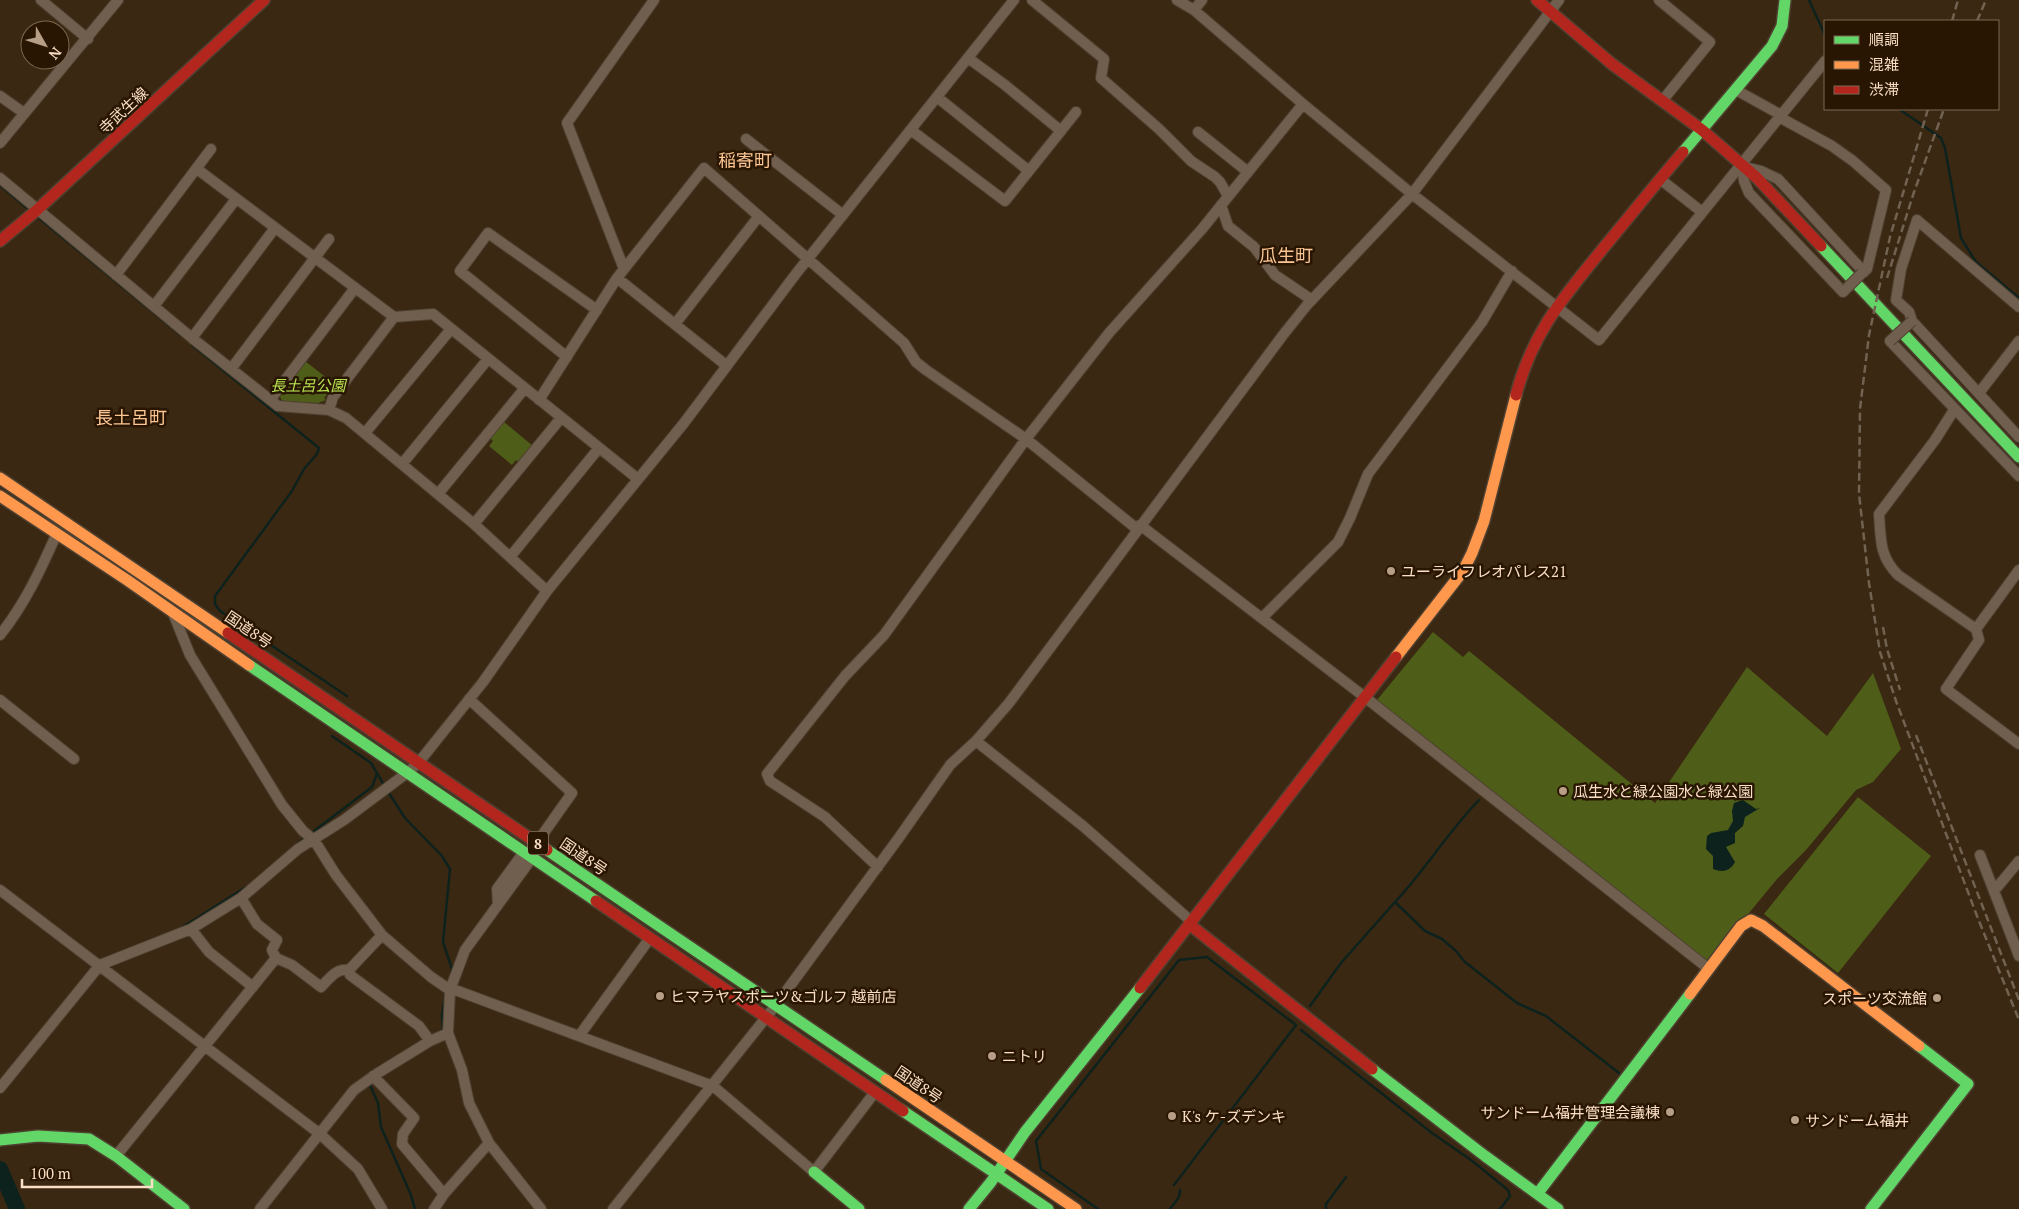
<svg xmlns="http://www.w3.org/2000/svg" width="2019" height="1209" font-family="'PT Serif','Noto Sans JP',serif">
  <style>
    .green { fill: #4e5e18 }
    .water { fill: #0e221d }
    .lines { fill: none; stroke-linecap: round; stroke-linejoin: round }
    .stream { stroke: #0e221d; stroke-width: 2.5 }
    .river { stroke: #0e221d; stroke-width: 16 }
    .street-casing { stroke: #4f4131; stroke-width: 12 }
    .fast-casing { stroke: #4f4131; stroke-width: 14 }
    .slow-casing { stroke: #4f4131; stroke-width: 14 }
    .jam-casing { stroke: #4f4131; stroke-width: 14 }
    .street { stroke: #705f4e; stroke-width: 10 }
    .fast { stroke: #63d668; stroke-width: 11 }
    .slow { stroke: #ff974d; stroke-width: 11 }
    .jam { stroke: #b3261e; stroke-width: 11 }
    .rail { stroke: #716251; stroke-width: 2.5; stroke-dasharray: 8 4; stroke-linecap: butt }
    .street-bridge-casing { stroke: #4f4131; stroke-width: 12; stroke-linecap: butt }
    .street-bridge { stroke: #705f4e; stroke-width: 10 }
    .poi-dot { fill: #b79e86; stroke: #291602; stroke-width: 2 }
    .labels { text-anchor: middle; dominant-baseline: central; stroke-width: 5; stroke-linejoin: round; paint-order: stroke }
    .shield { fill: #291602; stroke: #bba28a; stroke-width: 1 }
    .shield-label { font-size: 14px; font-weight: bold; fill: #fadec5 }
    .street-label { font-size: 15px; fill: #fadec5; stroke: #291602 }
    .park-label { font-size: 15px; font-style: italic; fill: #b9e652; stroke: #291602 }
    .poi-label { font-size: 15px; fill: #fadec5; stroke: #291602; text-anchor: start }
    .quarter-label { font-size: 18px; fill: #fbc693; stroke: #291602 }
  </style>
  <rect width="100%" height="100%" fill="#3a2812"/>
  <path class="green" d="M305 361 337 386 334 390 332 388 324 398 326 400 318 403 282 401 279 394Z
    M504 422 533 446 519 463 516 460 512 465 489 446 493 441 490 438Z
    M1433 632 1463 657 1469 651 1655 803 1747 667 1827 736 1873 673 1901 749 1873 782 1856 790 1806 850 1777 879 1708 963 1602 880 1377 700Z
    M1858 797 1931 856 1838 973 1764 914Z"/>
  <path class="water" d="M1743 800 1756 809 1760 808 1745 817 1743 826 1735 833V843L1726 847 1735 862C1730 871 1723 873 1713 869V856L1706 849 1707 836 1711 833 1728 830 1733 821 1732 811 1734 803Z"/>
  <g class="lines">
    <path class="stream" d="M1809 0 1825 35
      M1899 109 1941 138 1945 148 1961 238 1976 262 2019 298
      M0 185 27 208
      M39 218 182 336
      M192 345 319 448 317 454 304 469 292 491 215 596V604L220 611 347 696
      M332 736 371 763 384 785
      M387 790 405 818 442 856 450 869 443 942 452 969 451 975
      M1479 800C1448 832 1425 870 1395 902L1425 931 1442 939 1456 951 1465 962 1517 1003 1546 1016 1619 1073
      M310 834 372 787 377 774
      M296 845 306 837
      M181 928 246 887
      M1310 1006 1341 963 1395 902
      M1301 1030 1432 1133 1471 1160 1508 1190 1510 1196 1500 1209
      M437 1033 443 1029 442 1016 446 989
      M369 1083 378 1103 381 1127 411 1195 415 1209
      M1098 1209 1041 1169 1036 1141 1179 960 1207 957 1296 1025 1174 1185
      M1170 1209 1179 1197 1180 1190
      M1326 1209V1204L1346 1177"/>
    <path class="river" d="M0 1169 17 1209"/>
    <defs>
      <path id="street" d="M41 0 88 39
        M1032 0 1104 59 1101 78 1159 129 1191 161 1215 177 1220 182 1228 196
        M1177 0 1194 10 1303 104 1412 194 1599 340 1825 61
        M1659 0 1710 42 1662 101
        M1194 10 1202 0
        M968 58 1005 85 1061 131
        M1736 90 1781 115
        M0 96 24 113
        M937 97 1029 171
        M1779 117 1832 146 1853 161 1886 190 1867 269 1862 273
        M911 130 1005 201 1076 112
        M1198 132 1248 172
        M746 139 843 215
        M0 143 118 0
        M1742 164 1744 181 1749 193 1843 292 1846 289
        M1746 167 1761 171 1778 179 1864 272
        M197 169 394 317
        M0 178 192 338 278 406 329 410 346 418 474 524 547 591
        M1660 179 1702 212
        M1221 205 1228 226 1254 247 1275 275 1312 300
        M624 269 567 123 654 0
        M116 275 211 149
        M617 278 727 366
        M154 306 236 199
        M2019 307 1917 220 1901 269 1896 300 1909 312 1912 321 2019 437
        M675 324 759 216
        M192 338 275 228
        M1890 341 2019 476
        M567 357 460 271 488 233 597 310
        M231 369 329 239
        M1979 393 2019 341
        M270 400 355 288
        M539 400 617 278 704 168 904 343 916 362 926 370 1026 439 1137 529
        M329 410 333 397 394 317 433 314 638 479
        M1954 410 1935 440 1879 514C1881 539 1879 556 1898 575L1976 629
        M365 433 451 329
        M402 464 488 359
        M438 494 525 388
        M474 524 561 418
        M1140 525 1366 698 1709 969
        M510 557 599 448
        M2019 570 1976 629 1979 640 1946 689 2019 744
        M173 613 190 655 282 805 303 831 314 840 336 875 382 935 431 977 450 990 458 991 713 1086 814 1172 875 1092
        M1262 618 1338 542 1350 518 1368 474 1482 322 1512 271
        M0 635C25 604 41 569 57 533
        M469 699 572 793 543 834
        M0 700 74 759
        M976 741 1083 826 1192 922
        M1980 855 2019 956
        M532 858 465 950 450 990 448 1033 462 1070 469 1103 489 1143 541 1209
        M878 867 825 817 770 781 767 774 845 676 884 635 1026 439 1109 333 1202 229 1303 104
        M0 890 320 1134 358 1169 382 1209
        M1994 891 2019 861
        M241 898 257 924 277 940 272 950 276 958 292 965 321 987C330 978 336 968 349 970
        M498 905 497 889 524 852
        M191 929 209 952 253 987
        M349 970 350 975 419 1026 430 1041
        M349 970 382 935
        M579 1036 650 938
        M373 1076 414 1118 403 1134 402 1144 444 1194
        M0 1088 100 965 191 929 241 898 298 849 344 820 407 773 419 762 483 682 547 591 684 423 795 275 1014 0
        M116 1156 276 958
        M260 1209 354 1090 378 1073 430 1041 448 1033
        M434 1209 444 1194 489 1143
        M613 1209 776 1005 898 839 950 765 976 741 1009 703 1283 335 1307 305 1412 194 1559 0"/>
      <path id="fast" d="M1683 152 1772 46 1782 26 1785 0
        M1821 246 2019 457
        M249 665 596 901
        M547 850 886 1080
        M1372 1069 1485 1156 1558 1209
        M903 1111 1048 1209
        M0 1140 38 1136 89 1139 116 1156 184 1209
        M814 1172 859 1209
        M1538 1193 1690 994
        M969 1209 991 1182 1025 1132 1140 988
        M1871 1209 1968 1084 1919 1046"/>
      <path id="slow" d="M0 478 228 633
        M0 496 127 580 249 665
        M1396 657 1463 571 1472 553 1484 521 1516 395
        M1690 994 1741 926 1751 920 1763 926 1919 1046
        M886 1080 1076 1209"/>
      <path id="jam" d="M1537 0 1612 64 1702 130 1757 178 1821 246
        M0 241 37 210 264 0
        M1516 395C1533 330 1565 296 1605 246 1631 215 1656 183 1683 152
        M228 633 547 850
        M596 901 903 1111
        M1189 924 1372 1069
        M1140 988 1396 657"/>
    </defs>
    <use href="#street" class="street-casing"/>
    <use href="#fast" class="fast-casing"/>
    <use href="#slow" class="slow-casing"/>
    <use href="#jam" class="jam-casing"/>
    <use href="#street" class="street"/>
    <use href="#fast" class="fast"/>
    <use href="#slow" class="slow"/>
    <use href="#jam" class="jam"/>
    <path class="rail" d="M1952 21 1958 0
      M1977 21 1986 0
      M1928 109 1890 237 1869 335 1860 409 1859 494 1869 583 1880 652 1896 701 1977 916 2019 1020
      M1887 278 1913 195 1944 109
      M1883 627 1887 649 1900 690
      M1916 735 2019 1000"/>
    <defs>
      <path id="street-bridge" d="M1846 289 1862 273
        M1890 341 1912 321"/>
    </defs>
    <use href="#street-bridge" class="street-bridge-casing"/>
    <use href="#street-bridge" class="street-bridge"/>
  </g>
  <g class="poi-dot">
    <circle cx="1391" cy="571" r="5"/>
    <circle cx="1563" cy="791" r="5"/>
    <circle cx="660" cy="996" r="5"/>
    <circle cx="1937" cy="998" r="5"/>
    <circle cx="992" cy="1056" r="5"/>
    <circle cx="1670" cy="1112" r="5"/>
    <circle cx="1172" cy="1116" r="5"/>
    <circle cx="1795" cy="1120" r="5"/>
  </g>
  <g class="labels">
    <rect class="shield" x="528" y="831.5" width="20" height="23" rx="4"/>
    <g class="shield-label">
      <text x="538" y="843">8</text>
    </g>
    <g class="street-label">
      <text transform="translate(123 110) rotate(-43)">寺武生線</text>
      <text transform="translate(249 629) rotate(34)">国道8号</text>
      <text transform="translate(584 856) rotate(34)">国道8号</text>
      <text transform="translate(919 1084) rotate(34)">国道8号</text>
    </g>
    <g class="park-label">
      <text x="308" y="385">長土呂公園</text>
    </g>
    <g class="poi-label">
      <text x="1401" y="571">ユーライフレオパレス21</text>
      <text x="1573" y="791">瓜生水と緑公園水と緑公園</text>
      <text x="670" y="996">ヒマラヤスポーツ&amp;ゴルフ 越前店</text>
      <text x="1927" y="998" text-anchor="end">スポーツ交流館</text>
      <text x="1002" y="1056">ニトリ</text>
      <text x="1660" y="1112" text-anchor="end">サンドーム福井管理会議棟</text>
      <text x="1182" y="1116">K's ケ-ズデンキ</text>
      <text x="1805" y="1120">サンドーム福井</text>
    </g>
    <g class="quarter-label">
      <text x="745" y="160">稲寄町</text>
      <text x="1286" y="255">瓜生町</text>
      <text x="131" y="417">長土呂町</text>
    </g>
  </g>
  <rect x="1824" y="20" width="175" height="90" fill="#291602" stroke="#7d6650"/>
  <rect x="1834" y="36" width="25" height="8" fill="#63d668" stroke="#7d6650"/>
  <text x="1869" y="45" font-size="15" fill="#fadec5">順調</text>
  <rect x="1834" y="61" width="25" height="8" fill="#ff974d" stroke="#7d6650"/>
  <text x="1869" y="70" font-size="15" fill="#fadec5">混雑</text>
  <rect x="1834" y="86" width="25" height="8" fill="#b3261e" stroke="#7d6650"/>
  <text x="1869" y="95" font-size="15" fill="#fadec5">渋滞</text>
  <g transform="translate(45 45) rotate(129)"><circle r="24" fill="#291602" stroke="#7d6650"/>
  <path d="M0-4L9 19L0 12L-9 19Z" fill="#b79e86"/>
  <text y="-8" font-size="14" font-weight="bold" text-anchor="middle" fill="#fadec5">N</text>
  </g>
  <path d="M22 1179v8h130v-8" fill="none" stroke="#fadec5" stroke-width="2.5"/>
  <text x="30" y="1179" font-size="15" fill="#fadec5" stroke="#291602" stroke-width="4" paint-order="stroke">100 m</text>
</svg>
